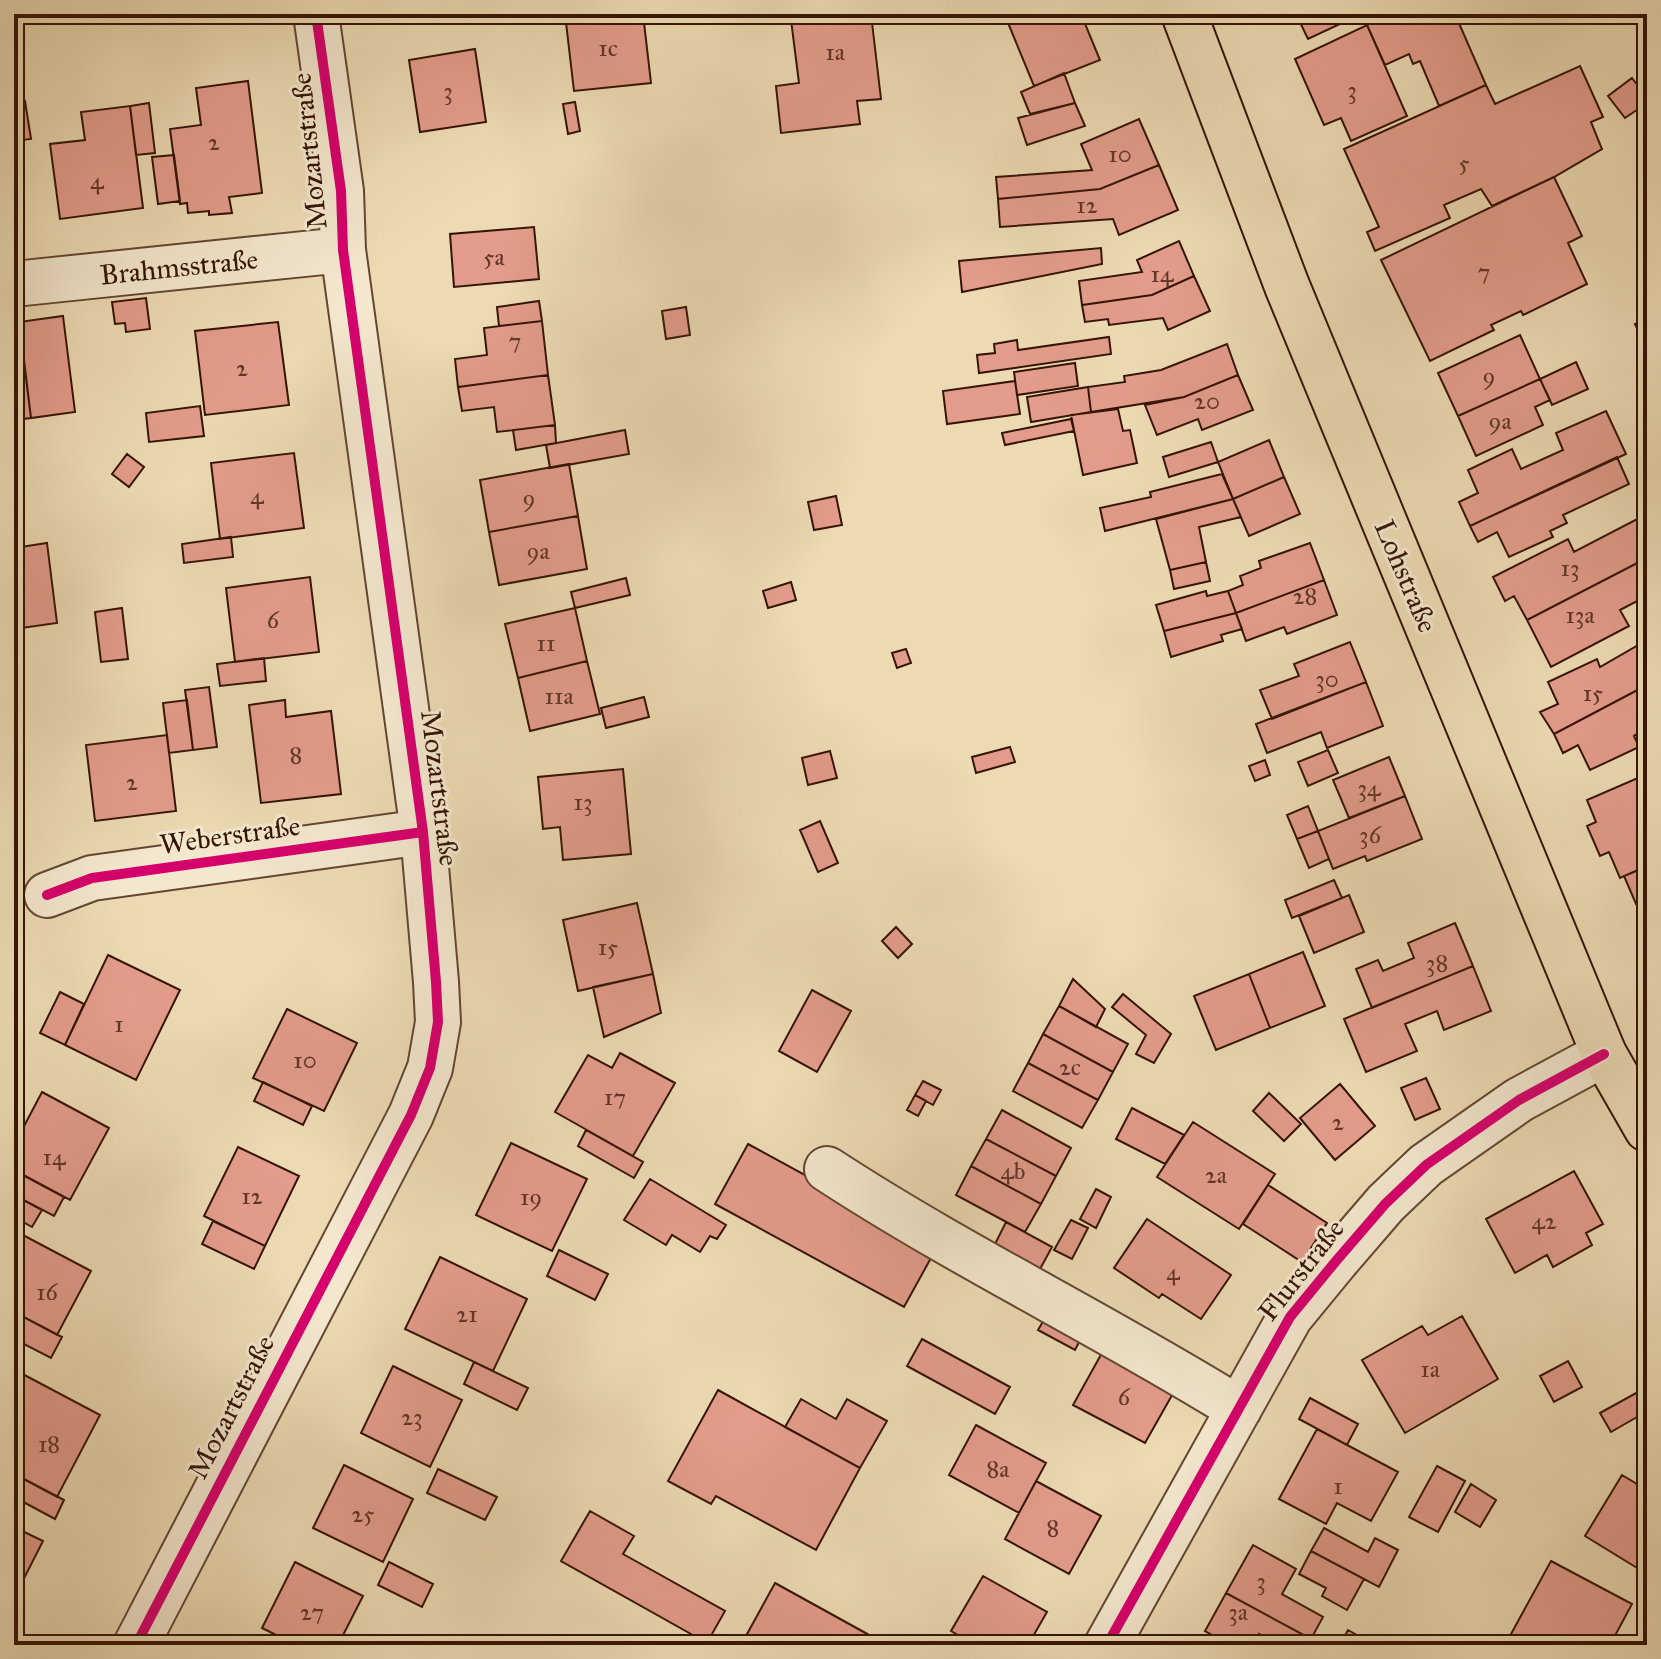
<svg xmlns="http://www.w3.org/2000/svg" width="1661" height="1659" font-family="'IM FELL Great Primer',serif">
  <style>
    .building { fill: #e39c8b; stroke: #361406; stroke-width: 2 }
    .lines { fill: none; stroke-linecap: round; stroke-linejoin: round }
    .minor-casing { stroke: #644631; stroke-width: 48 }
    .major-casing { stroke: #361406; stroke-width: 48 }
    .minor { stroke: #f3e7ce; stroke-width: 44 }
    .major { stroke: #ecdab3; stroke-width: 44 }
    .cycleway-casing { stroke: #f3e7ce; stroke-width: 15 }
    .cycleway { stroke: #d6006c; stroke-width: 10 }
    .labels { text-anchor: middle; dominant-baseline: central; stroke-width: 6; stroke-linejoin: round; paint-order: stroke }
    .number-label { font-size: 24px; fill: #613627 }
    .street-label { font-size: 28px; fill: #361406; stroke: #f3e7ce }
  </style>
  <rect width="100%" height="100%" fill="#ecdab3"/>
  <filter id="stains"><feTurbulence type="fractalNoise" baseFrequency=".0025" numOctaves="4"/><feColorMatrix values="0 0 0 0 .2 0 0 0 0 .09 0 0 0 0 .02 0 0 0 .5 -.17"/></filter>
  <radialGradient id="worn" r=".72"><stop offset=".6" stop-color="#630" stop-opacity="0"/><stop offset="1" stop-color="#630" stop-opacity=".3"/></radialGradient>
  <path class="building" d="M565 14H643L651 83 574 91Z
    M849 14H871L881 99 857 101 860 124 781 133 776 86 799 83 791 20Z
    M1016 14H1081L1100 60 1034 86 1006 18Z
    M1296 14H1356L1357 16 1308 39Z
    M1390 14H1455L1486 85 1439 106 1420 61 1413 64 1409 54 1385 65 1367 25Z
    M1367 25 1407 116 1351 141 1341 118 1324 125 1295 59Z
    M475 49 486 122 420 132 409 60Z
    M1580 66 1603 117 1591 122 1602 149 1554 177 1492 206 1481 189 1444 205 1450 218 1375 251 1367 232 1379 227 1344 149 1486 85 1495 104Z
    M1064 73 1075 103 1030 114 1021 92Z
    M1632 78 1647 98V103L1625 118 1608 96Z
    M248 81 262 193 229 197 232 213 209 215V211L188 213 187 203 180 204 170 129 201 125 196 88Z
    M25 101 31 139 14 141V103Z
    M575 102 580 131 568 134 563 104Z
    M149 103 155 153 136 155 130 106Z
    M1075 103 1085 126 1027 145 1018 118Z
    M130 106 143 208 60 219 50 144 85 140 81 112Z
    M1139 119 1159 165 1100 189 998 199 996 177 1092 170 1081 144Z
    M14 154 22 222 14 223Z
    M174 155 180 201 158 204 152 157Z
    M1159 165 1178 210 1119 235 1113 219 1000 227 998 199 1100 189Z
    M1554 177 1582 236 1568 243 1587 284 1523 315 1521 311 1491 325 1494 330 1430 361 1381 260Z
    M534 227 539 279 454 287 450 234Z
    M1179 241 1194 276 1152 295 1082 305 1079 281 1142 272 1137 260Z
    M1101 248 1102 264 962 292 959 261Z
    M1194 276 1210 311 1168 330 1163 318 1109 325 1108 319 1085 322 1082 305 1152 295Z
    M146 298 150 329 126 332 125 323 115 324 112 302Z
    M539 301 542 321 499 326 497 307Z
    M686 307 690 335 666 339 662 311Z
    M63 316 75 412 31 418 19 322Z
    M1647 319V350L1635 324Z
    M542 321 548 375 458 387 455 359 487 355 484 328Z
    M278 322 289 405 205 415 195 331Z
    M1520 335 1540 379 1458 416 1438 373Z
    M1109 337 1111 354 979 373 977 355 995 353 994 344 1017 340 1018 350Z
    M1227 344 1238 375 1184 397 1091 412 1088 387 1125 382 1124 376 1161 370Z
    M23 351 31 418 14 420V352Z
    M1576 362 1588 389 1552 405 1540 379Z
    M1075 363 1078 386 1017 395 1014 372Z
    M548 375 555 425 497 432 494 407 462 411 458 387Z
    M1238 375 1253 410 1202 430 1198 419 1157 435 1145 405 1184 397Z
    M1540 379 1550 400 1535 407 1543 425 1476 456 1458 416Z
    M1015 381 1020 414 947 424 943 391Z
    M1088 387 1091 412 1031 422 1027 397Z
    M200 406 204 436 149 442 146 413Z
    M1118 409 1123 431 1130 430 1137 463 1083 475 1071 415Z
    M1606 411 1626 454 1470 526 1459 502 1478 493 1468 470 1512 449 1521 469 1563 450 1556 433Z
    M1071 419 1074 431 1005 445 1002 433Z
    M555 425 556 443 516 450 513 430Z
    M625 430 629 454 550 468 546 445Z
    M1269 440 1284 477 1233 499 1218 462Z
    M1211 442 1218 462 1169 477 1163 457Z
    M294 453 304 528 220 539 211 463Z
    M127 454 144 467 129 487 112 474Z
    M1617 457 1629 484 1563 515 1567 523 1550 531 1553 537 1509 557 1497 532 1478 542 1470 526Z
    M569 464 578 516 489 532 480 480Z
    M1222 474 1233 499 1105 531 1100 508 1151 497 1150 492Z
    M1284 477 1300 514 1249 536 1233 499Z
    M836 496 842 525 814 530 808 502Z
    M1233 499 1241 517 1199 527 1206 562 1170 570 1156 519Z
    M1647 514V558L1527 620 1514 596 1505 601 1493 577 1568 539 1574 552Z
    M578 516 587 569 499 585 489 532Z
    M231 537 233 557 184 563 182 544Z
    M47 543 57 623 14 629V548Z
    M1310 543 1324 580 1236 613 1228 591 1243 585 1240 576 1261 568 1259 561Z
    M1647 558V596L1620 610 1629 626 1551 667 1527 620Z
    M1206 562 1210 581 1174 589 1170 570Z
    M310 577 319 652 235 662 226 588Z
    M626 578 630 595 575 608 571 592Z
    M1324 580 1337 615 1287 634 1284 627 1246 641 1236 613Z
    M791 582 796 600 768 608 763 591Z
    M1206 591 1207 596 1228 591 1236 613 1164 631 1156 605Z
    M122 608 128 659 101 662 95 612Z
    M575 608 587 661 518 678 505 624Z
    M1236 613 1242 629 1221 635 1223 641 1171 657 1164 631Z
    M1647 640V685L1554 734 1540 712 1558 704 1548 682 1597 659 1600 667Z
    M1350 642 1366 682 1272 719 1260 690 1299 676 1294 664Z
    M906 649 911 663 897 668 892 653Z
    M264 658 266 681 220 686 217 664Z
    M587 661 600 714 530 731 518 678Z
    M1366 682 1383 726 1327 748 1321 732 1267 753 1256 724Z
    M1647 685V728L1634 736 1639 747 1590 770 1578 745 1563 753 1554 734Z
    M209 687 217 747 193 750 185 690Z
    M644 697 649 717 606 728 601 708Z
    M187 700 193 750 169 753 163 703Z
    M285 700 286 717 331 711 341 794 261 803 249 705Z
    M167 735 176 811 95 821 86 745Z
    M1010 747 1015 762 976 773 972 757Z
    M1328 750 1338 773 1308 786 1298 762Z
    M830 751 837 778 808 785 802 758Z
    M1389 757 1405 796 1349 818 1333 780Z
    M1265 760 1270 775 1255 781 1249 766Z
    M623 769 631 854 563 860 560 827 543 829 538 777Z
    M1647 774V866L1620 878 1609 852 1600 856 1587 826 1596 822 1587 800Z
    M1405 796 1422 839 1367 861 1365 856 1333 869 1318 831Z
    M1308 806 1318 831 1297 839 1287 815Z
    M820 821 838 863 818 872 800 830Z
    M1318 831 1329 859 1309 868 1297 839Z
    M1646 867 1647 899 1636 904 1624 876Z
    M1334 880 1342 898 1292 918 1285 900Z
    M1349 895 1364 932 1314 953 1299 916Z
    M637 903 653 974 578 991 563 920Z
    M1455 923 1473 966 1372 1008 1356 969 1378 960 1383 971 1414 958 1408 943Z
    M896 927 912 944 898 958 882 941Z
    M1303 952 1325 1006 1270 1028 1249 974Z
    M108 955 180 990 136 1080 65 1045Z
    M1473 966 1491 1011 1444 1030 1437 1011 1405 1024 1417 1051 1366 1072 1344 1019Z
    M653 974 661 1013 604 1037 593 987Z
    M1249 974 1270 1028 1216 1050 1194 996Z
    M1073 979 1105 1009 1096 1027 1059 1006Z
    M812 990 851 1011 817 1072 779 1051Z
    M60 992 84 1004 65 1045 40 1033Z
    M1123 994 1171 1034 1154 1063 1136 1054 1146 1035 1112 1007Z
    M1059 1006 1128 1044 1113 1072 1043 1034Z
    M287 1009 357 1043 324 1111 253 1078Z
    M1043 1034 1113 1072 1098 1100 1028 1063Z
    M620 1053 675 1083 633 1156 555 1112 588 1055 612 1068Z
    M1028 1063 1098 1100 1082 1128 1013 1091Z
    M1426 1078 1440 1109 1415 1120 1401 1088Z
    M923 1081 941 1090 933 1105 915 1095Z
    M263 1082 312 1106 303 1125 254 1101Z
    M1340 1084 1375 1126 1335 1160 1300 1118Z
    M42 1092 109 1128 70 1200 14 1170V1145Z
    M1269 1093 1301 1124 1284 1141 1253 1111Z
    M915 1095 926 1101 918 1116 907 1110Z
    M1132 1108 1184 1135 1165 1164 1116 1139Z
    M1002 1110 1071 1148 1056 1176 986 1139Z
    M1193 1122 1275 1174 1239 1229 1157 1177Z
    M586 1130 643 1162 634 1178 578 1146Z
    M986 1139 1056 1176 1041 1204 971 1166Z
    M511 1143 587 1179 552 1251 476 1215Z
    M748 1144 937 1247 904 1307 715 1204Z
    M238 1147 299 1176 265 1246 204 1216Z
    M971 1166 1041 1204 1025 1232 956 1195Z
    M1574 1171 1603 1224 1586 1233 1592 1245 1553 1267 1547 1255 1515 1273 1486 1219Z
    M21 1174 64 1197 54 1216 14 1195V1186Z
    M650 1179 726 1225 717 1239 710 1236 700 1252 672 1235 666 1245 624 1220Z
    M1268 1185 1327 1223 1302 1262 1243 1224Z
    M1096 1189 1111 1197 1096 1228 1080 1219Z
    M14 1195 42 1210 32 1227 14 1217Z
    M1147 1219 1231 1275 1201 1319 1162 1294 1159 1298 1114 1268Z
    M1071 1220 1088 1228 1072 1259 1054 1250Z
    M213 1221 265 1246 254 1269 202 1244Z
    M1006 1222 1052 1247 1039 1271 994 1246Z
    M21 1234 91 1271 57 1335 14 1312V1248Z
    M559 1250 608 1274 595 1300 547 1276Z
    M440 1257 527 1299 493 1371 405 1329Z
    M1049 1311 1085 1331 1075 1350 1038 1330Z
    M14 1312 62 1337 51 1358 14 1339Z
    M1462 1316 1498 1379 1405 1433 1362 1360 1422 1326 1428 1335Z
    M922 1339 1010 1387 995 1414 907 1366Z
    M1103 1351 1175 1390 1145 1443 1073 1405Z
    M1568 1361 1582 1387 1554 1402 1540 1376Z
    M474 1362 528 1388 517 1410 464 1384Z
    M393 1366 462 1400 430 1467 361 1433Z
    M15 1370 100 1415 57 1497 14 1474Z
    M1647 1387V1418L1644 1413 1611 1432 1600 1413Z
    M718 1390 860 1468 816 1550 716 1496 711 1504 668 1481Z
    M1310 1398 1358 1424 1347 1445 1299 1419Z
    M801 1399 836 1419 847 1399 887 1421 860 1468 785 1427Z
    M976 1425 1046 1463 1019 1513 949 1475Z
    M1317 1429 1398 1472 1371 1521 1337 1503 1326 1524 1279 1499Z
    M344 1465 413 1499 383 1562 313 1528Z
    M1437 1466 1465 1481 1438 1532 1409 1517Z
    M438 1469 497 1497 485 1520 427 1493Z
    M1622 1475 1647 1490V1563L1642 1571 1585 1536Z
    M24 1479 64 1500 55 1519 14 1497Z
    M1036 1481 1101 1516 1069 1574 1005 1539Z
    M1471 1484 1496 1500 1480 1527 1455 1512Z
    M590 1511 634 1536 623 1554 725 1611 707 1643 561 1561Z
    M14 1527 43 1541 14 1598Z
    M1324 1528 1368 1552 1375 1538 1398 1550 1379 1587 1311 1551Z
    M1253 1545 1296 1569 1282 1594 1323 1617 1311 1639 1226 1593Z
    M1311 1551 1364 1579 1347 1610 1322 1596 1326 1588 1299 1574Z
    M1551 1561 1632 1604 1610 1645H1532L1511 1634Z
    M295 1562 363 1596 338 1645H296L262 1628Z
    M389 1562 433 1584 422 1607 378 1585Z
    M983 1576 1047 1612 1028 1645H975L951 1631Z
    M775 1583 871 1636 866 1645H741Z
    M1226 1593 1311 1639 1308 1645H1278L1259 1634 1253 1645H1230L1205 1631Z
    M1348 1630 1366 1640 1363 1645H1340Z"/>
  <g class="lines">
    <defs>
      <path id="minor" d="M14 284 343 250
        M47 895 92 878 423 832
        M827 1169C960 1256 1104 1325 1239 1409
        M136 1645 411 1115 430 1068 438 1022 436 982 423 832 343 250 341 191 316 14
        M1107 1645 1290 1317 1336 1261 1386 1203 1426 1165 1519 1100 1604 1054"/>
      <path id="major" d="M1184 14 1287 286 1604 1054 1647 1129"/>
    </defs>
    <use href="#minor" class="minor-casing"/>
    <use href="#major" class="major-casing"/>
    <use href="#minor" class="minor"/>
    <use href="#major" class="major"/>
    <defs>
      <path id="cycleway" d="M47 895 92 878 423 832
        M136 1645 411 1115 430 1068 438 1022 436 982 423 832 343 250 341 191 316 14
        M1107 1645 1290 1317 1336 1261 1386 1203 1426 1165 1519 1100 1604 1054"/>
    </defs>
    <use href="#cycleway" class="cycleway-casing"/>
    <use href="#cycleway" class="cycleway"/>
  </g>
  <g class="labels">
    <g class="number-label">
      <text x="608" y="48">1c</text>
      <text x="835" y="52">1a</text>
      <text x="1352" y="90">3</text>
      <text x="448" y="91">3</text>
      <text x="214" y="142">2</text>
      <text x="1120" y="154">10</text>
      <text x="1464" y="163">5</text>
      <text x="97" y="181">4</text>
      <text x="1087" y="205">12</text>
      <text x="494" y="257">5a</text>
      <text x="1484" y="272">7</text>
      <text x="1162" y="274">14</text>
      <text x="515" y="341">7</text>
      <text x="242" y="368">2</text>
      <text x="1489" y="376">9</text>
      <text x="1207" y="401">20</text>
      <text x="1500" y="421">9a</text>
      <text x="257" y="496">4</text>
      <text x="529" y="498">9</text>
      <text x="538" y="551">9a</text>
      <text x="1570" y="568">13</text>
      <text x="1305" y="596">28</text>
      <text x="1580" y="615">13a</text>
      <text x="273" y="620">6</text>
      <text x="546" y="643">11</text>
      <text x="1327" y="679">30</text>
      <text x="1593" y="693">15</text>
      <text x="559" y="696">11a</text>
      <text x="296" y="755">8</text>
      <text x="132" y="782">2</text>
      <text x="1369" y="788">34</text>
      <text x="583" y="802">13</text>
      <text x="1370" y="835">36</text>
      <text x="608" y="947">15</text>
      <text x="1437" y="963">38</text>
      <text x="119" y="1024">1</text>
      <text x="305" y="1060">10</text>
      <text x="1070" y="1067">2c</text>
      <text x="615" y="1097">17</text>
      <text x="1338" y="1122">2</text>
      <text x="54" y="1157">14</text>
      <text x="1013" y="1171">4b</text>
      <text x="1216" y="1175">2a</text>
      <text x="252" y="1196">12</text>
      <text x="531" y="1197">19</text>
      <text x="1544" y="1221">42</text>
      <text x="1173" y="1272">4</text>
      <text x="47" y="1292">16</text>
      <text x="467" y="1314">21</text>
      <text x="1430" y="1369">1a</text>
      <text x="1124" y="1397">6</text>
      <text x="412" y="1417">23</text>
      <text x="49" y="1444">18</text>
      <text x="998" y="1469">8a</text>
      <text x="1338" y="1486">1</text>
      <text x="363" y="1514">25</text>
      <text x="1053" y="1528">8</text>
      <text x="1261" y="1581">3</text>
      <text x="312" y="1612">27</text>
      <text x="1238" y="1612">3a</text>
    </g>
    <g class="street-label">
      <text transform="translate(309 151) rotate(-96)">Mozartstraße</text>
      <text transform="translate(179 267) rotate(-6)">Brahmsstraße</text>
      <text transform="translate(1406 576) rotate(67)">Lohstraße</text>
      <text transform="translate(440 788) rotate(83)">Mozartstraße</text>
      <text transform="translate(230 835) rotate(-8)">Weberstraße</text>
      <text transform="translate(1301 1270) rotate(-52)">Flurstraße</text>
      <text transform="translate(231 1407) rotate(-63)">Mozartstraße</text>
    </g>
  </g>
  <rect width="1661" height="1659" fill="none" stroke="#ecdab3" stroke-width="48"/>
  <rect x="16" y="16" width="1629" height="1627" fill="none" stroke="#361406" stroke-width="4"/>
  <rect x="24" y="24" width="1613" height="1611" fill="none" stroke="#361406" stroke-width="2"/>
  <rect width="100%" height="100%" filter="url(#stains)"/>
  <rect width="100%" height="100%" fill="url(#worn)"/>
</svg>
